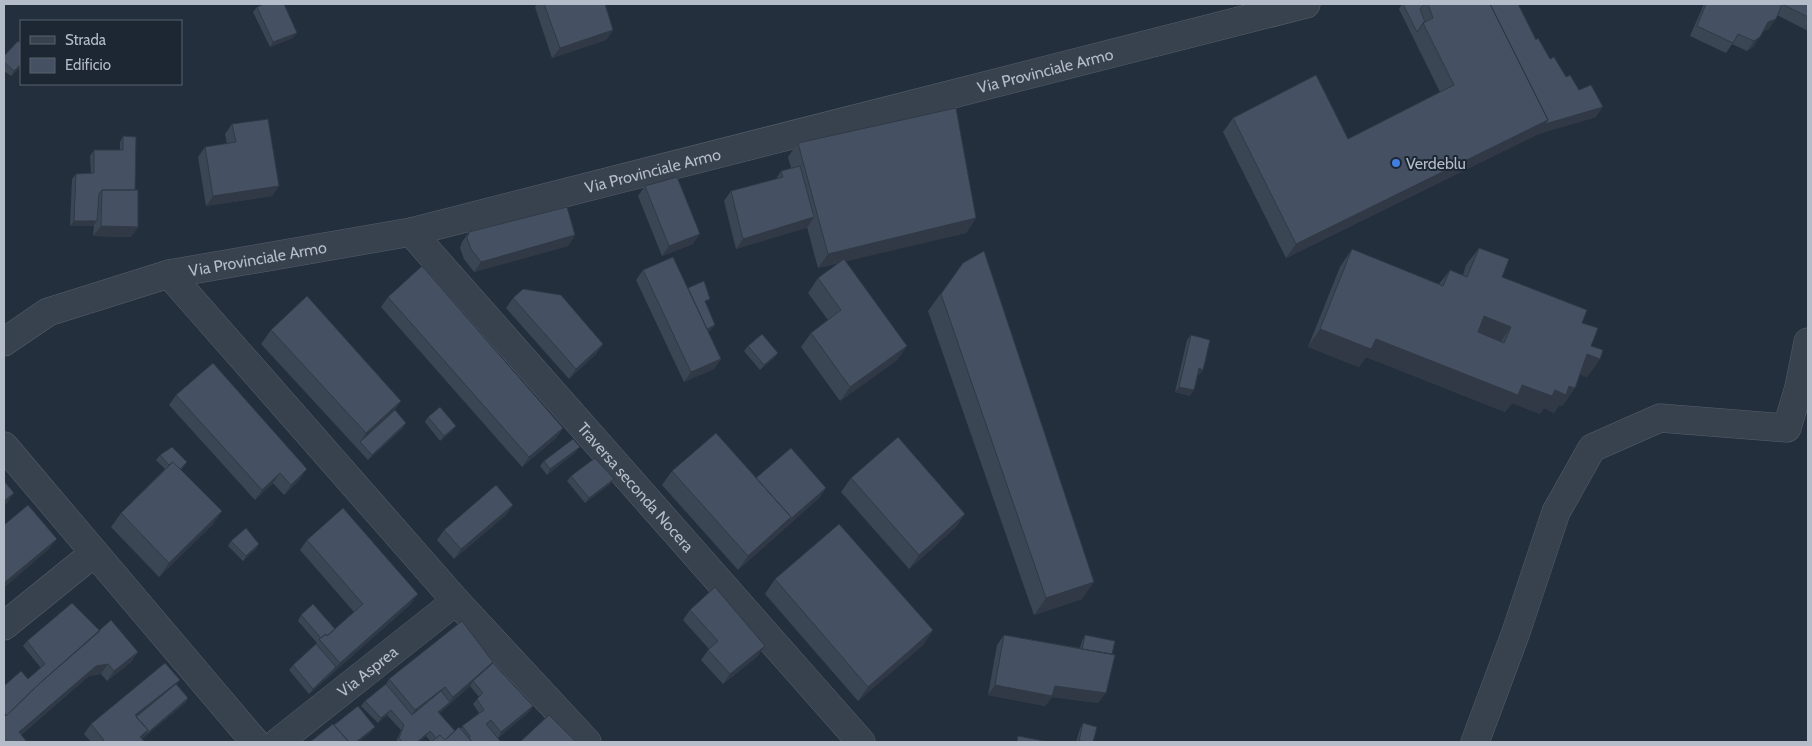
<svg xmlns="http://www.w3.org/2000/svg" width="1812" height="746" font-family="Cabin,sans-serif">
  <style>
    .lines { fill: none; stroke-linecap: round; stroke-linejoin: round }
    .minor-casing { stroke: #565f6c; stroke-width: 29 }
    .minor { stroke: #38414e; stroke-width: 28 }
    .wall { fill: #3b4654; fill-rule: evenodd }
    .shaded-wall { fill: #303945 }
    .building { fill: #455162; stroke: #303945; fill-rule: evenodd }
    .shop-dot { fill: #3f7fe0; stroke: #1d2633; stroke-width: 2 }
    .labels { text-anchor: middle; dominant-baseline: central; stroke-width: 4; stroke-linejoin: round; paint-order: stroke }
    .street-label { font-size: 16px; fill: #b4bcc9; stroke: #1d2633 }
    .poi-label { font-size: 16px; fill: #b4bcc9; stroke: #1d2633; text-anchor: start }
  </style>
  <rect width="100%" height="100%" fill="#242f3e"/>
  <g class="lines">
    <defs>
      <g id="minor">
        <path id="s1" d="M411 232 861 742"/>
        <path d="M169 274 456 601 587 742"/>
        <path id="s2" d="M4 342 48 312 169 274 411 232 1306 4"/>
        <path d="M4 446 255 742"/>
        <path d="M4 626 94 553"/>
        <path id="s3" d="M278 742 456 601"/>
        <path d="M1475 742 1516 632 1556 512 1592 448 1660 418 1787 428 1799 387 1808 342"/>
      </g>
    </defs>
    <use href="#minor" class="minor-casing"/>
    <use href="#minor" class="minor"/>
  </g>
  <path class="wall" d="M537 4H605L613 30 606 40 552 58 535 7Z
    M1402 4H1518L1536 40 1596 117 1538 134 1286 258 1223 132 1233 118 1348 139 1440 92 1399 9Z
    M1704 4H1808V31L1777 15 1769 29 1763 31 1753 47 1747 51 1732 44 1726 53 1690 36Z
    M257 7 293 38 270 47 253 12Z
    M4 56 21 66 11 76 4 71Z
    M232 124 279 186 272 196 206 206 198 157 205 147 227 144 225 134Z
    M123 136 135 190 138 227 131 237 93 236 94 225 93 226H70L72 179 76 174 91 173 90 156 94 150H120V142Z
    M798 143 976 218 966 233 845 261 907 346 897 360 840 401 801 347 811 333 828 320 808 293 818 278 839 263 818 268 807 227 736 249 724 201 731 191 776 179 781 171 791 168 788 157Z
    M645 186 693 244 662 256 638 196Z
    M469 232 575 235 568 246 474 272 464 259 460 248 462 242Z
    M1479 248 1502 277 1582 323 1591 346 1600 359 1587 377 1580 374 1575 388 1562 406 1559 405 1554 413 1544 408 1540 414 1512 403 1505 412 1366 357 1359 367 1308 347 1340 267 1352 249 1439 284 1450 270 1463 275 1466 265Z
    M963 263 1082 599 1034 615 928 311Z
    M643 270 688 288 706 304 711 330 708 332 721 359 714 369 684 382 636 280Z
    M388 297 563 428 556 438 522 467 381 307Z
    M513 298 603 344 596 354 569 379 506 308Z
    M271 330 395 410 403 428 368 460 261 344Z
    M1191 335 1203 370 1199 375 1198 374 1190 396 1175 392 1187 340Z
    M748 346 778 353 774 358 760 370 744 351Z
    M176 395 300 479 284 495 273 483 255 500 169 405Z
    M428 417 452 431 440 441 425 422Z
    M576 452 547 475 540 466 544 461Z
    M160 455 187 462 181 470 222 511 212 525 159 577 111 527 121 513 165 469 156 460Z
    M672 471 756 478 826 488 819 498 738 570 662 485Z
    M571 476 614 479 610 484 585 503 567 481Z
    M851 478 965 514 955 528 909 569 841 492Z
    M513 505 506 515 454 559 437 540 444 530Z
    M307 540 411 604 333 673 309 694 289 670 293 665 317 643 298 621 301 615 335 629 354 612 300 550Z
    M231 541 256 549 243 561 228 546Z
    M775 579 933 630 923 645 858 701 765 594Z
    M690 610 758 656 723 684 701 660 709 649 683 620Z
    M100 631 138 652 131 662 107 681 101 674 89 676 21 735 4 742 28 679 41 668 23 646 27 641Z
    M1004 635 1080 648 1082 641 1085 635 1098 703 1052 697 1045 706 988 695 997 645Z
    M493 662 489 667 533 706 530 711 498 738 490 729 501 742H431L426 736 419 742H396L401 730 387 715 378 723 361 706 365 701 386 684 389 679ZM470 686 479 697 473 704 479 713 461 728 455 731 439 713Z
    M176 684 188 698 185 703 142 739 145 742H91L84 734 91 724Z
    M1083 723 1093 742H1076L1080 729Z"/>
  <path class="shaded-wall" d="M1776 19 1769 29 1761 32 1768 22Z
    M613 30 606 40 552 58 560 48Z
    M297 33 293 38 270 47 273 42Z
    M1760 37 1753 47 1747 51 1754 41Z
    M21 64V66L11 76 14 71Z
    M1603 107 1596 117 1538 134 1286 258 1296 244 1548 120Z
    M279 186 272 196 206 206 213 196Z
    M814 217 807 228 736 249 743 239Z
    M976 218 966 233 818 268 828 254Z
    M74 221H97L93 226H70Z
    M101 226 138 227 131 237 93 236Z
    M700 234 693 244 662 256 669 246Z
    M575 235 568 246 474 272 481 262Z
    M1484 316 1511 327 1499 344 1472 334Z
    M715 325 711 330 698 337 702 331Z
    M1320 329 1376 339 1522 385 1555 390 1569 386 1575 388 1562 406 1559 405 1554 413 1544 408 1540 414 1512 403 1505 412 1366 357 1359 367 1308 347Z
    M603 344 596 354 569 379 576 369Z
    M907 346 897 360 840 401 850 387Z
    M778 353 774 358 760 370 764 365Z
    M1587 354 1600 359 1587 377 1575 372Z
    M721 359 714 369 684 382 691 372Z
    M1199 368 1203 370 1199 375 1196 374Z
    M1179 387 1194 390 1190 396 1175 392Z
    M401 401 391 416 360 442 366 433Z
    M406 423 403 428 368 460 372 455Z
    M456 426 452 431 440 441 444 436Z
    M563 428 556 438 522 467 529 457Z
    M580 447 576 452 547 475 550 469Z
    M307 469 300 479 284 495 291 485Z
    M280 473 273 483 255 500 262 490Z
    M614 479 610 484 585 503 589 498Z
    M826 488 819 498 738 570 748 556 791 517Z
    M14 493 7 503 4 506V501Z
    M513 505 506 515 454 559 461 549Z
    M222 511 212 525 159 577 169 563Z
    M965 514 955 528 909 569 919 555Z
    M57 539 49 549 4 588V583Z
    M259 544 256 549 243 561 246 556Z
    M1094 582 1082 599 1034 615 1046 598Z
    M418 594 411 604 333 673 309 694 313 689 336 667 340 663Z
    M933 630 923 645 858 701 868 687Z
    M765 646 758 656 723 684 730 674Z
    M138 652 131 662 107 681 114 671Z
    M493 662 486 672 473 681 470 686 435 718 438 712 450 702 453 697Z
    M108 664 101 674 89 676 12 742 19 732 96 666Z
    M180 680 173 690 133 722 135 715Z
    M995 685 1055 686 1106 693 1098 703 1052 697 1045 706 988 695Z
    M445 687 438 697 408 720 415 710Z
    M188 698 185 703 141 740 145 735Z
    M533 706 530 711 498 738 501 732Z
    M391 710 387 715 378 723 381 718Z
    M375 727 371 732 359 742H356Z
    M148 730 141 740 140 737Z
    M430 731 426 736 419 742H417Z"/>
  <path class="building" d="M264 4H284L297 33 273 42 257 7Z
    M544 4H605L613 30 560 48Z
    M1403 4H1424L1420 9 1425 22 1423 23 1417 32Z
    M1428 4H1490L1548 120 1296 244 1233 118 1316 75 1348 139 1454 85 1423 23 1433 18Z
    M1490 4H1518L1536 40 1538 38 1550 59 1554 57 1566 77 1570 75 1579 90 1591 85 1603 107 1545 124 1548 120Z
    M1706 4H1808V17L1782 4 1776 19 1768 22 1760 37 1754 41 1738 34 1733 43 1697 26Z
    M18 41 21 44V64L14 71 4 62V56Z
    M956 108 976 218 828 254 798 143Z
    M268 119 279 186 213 196 205 147 236 142 232 124Z
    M123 136 136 137 135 190H102L99 194 97 221H74L76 174 94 173V150H123Z
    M800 166 814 217 743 239 731 191 783 177 781 171Z
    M677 177 700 234 669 246 645 186Z
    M102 190H138V227L101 226Z
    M567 207 575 235 481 262 471 249 467 238 469 232Z
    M1479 248 1509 259 1502 277 1587 310 1582 323 1598 328 1591 346 1603 350 1600 359 1587 354 1575 388 1569 386 1566 395 1555 390 1552 396 1522 385 1518 395 1376 339 1371 349 1320 329 1352 249 1443 286 1450 270 1467 277ZM1484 316 1511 327 1504 343 1478 332Z
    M984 251 1094 582 1046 598 941 294 963 263Z
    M673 257 721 359 691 372 643 270Z
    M844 259 907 346 850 387 811 333 841 310 818 278Z
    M422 266 563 428 529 457 388 297Z
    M704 281 710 299 705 301 715 325 707 329 688 288Z
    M523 289 561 295 603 344 576 369 513 298Z
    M307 296 401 401 366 433 271 330Z
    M762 334 778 353 764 365 748 346Z
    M1191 335 1210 340 1203 370 1199 368 1194 390 1179 387Z
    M213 363 307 469 291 485 280 473 262 490 176 395Z
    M440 407 456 426 444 436 428 417Z
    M395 410 406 423 372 455 360 442Z
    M716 433 791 517 748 556 672 471Z
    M898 437 965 514 919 555 851 478Z
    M573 439 580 447 550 469 544 461Z
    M172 447 187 462 180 469 173 462 169 465 160 455Z
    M791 448 826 488 788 521 791 517 756 478Z
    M595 458 614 479 589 498 571 476Z
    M173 462 222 511 169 563 121 513Z
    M4 481 14 493 4 501Z
    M496 485 513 505 461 549 444 530Z
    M28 505 57 539 4 583V525Z
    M343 508 418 594 340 663 319 639 326 634 327 636 363 604 307 540Z
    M839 524 933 630 868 687 775 579Z
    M246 528 259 544 246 556 231 541Z
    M715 587 765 646 730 674 708 650 718 641 690 610Z
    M72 603 100 631 40 683 6 716 4 712V686L21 671 28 679 45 664 27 641Z
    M313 604 335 629 327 636 326 634 321 638 301 615Z
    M111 620 138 652 114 671 108 664 96 666 19 732 27 742H4V712L6 716 40 683Z
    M462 621 493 662 453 697 445 687 415 710 389 679Z
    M1004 635 1115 655 1106 693 1055 686 1052 696 995 685Z
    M1085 635 1115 641 1112 654 1082 649Z
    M316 644 336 667 313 689 293 665Z
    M165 663 180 680 135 715 148 730 140 737 145 742H102L104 740 91 724Z
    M493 663 533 706 501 732 491 720 486 724 501 742H472L469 738 470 736 462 726 484 710 477 699 483 693 473 681Z
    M176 684 188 698 145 735 148 730 136 717Z
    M386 684 412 715 441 691 450 702 438 712 455 731 445 740 440 735 436 738 430 731 417 742H403L399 738 404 725 391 710 381 718 365 701Z
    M358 706 375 727 356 742H349L334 725Z
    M549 715 576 742H520Z
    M1083 723 1097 727 1093 742 1079 741Z
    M333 724 349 742H310Z
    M459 727 472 742H431L440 735 445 740Z
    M1018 736 1049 742H1017Z"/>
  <circle class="shop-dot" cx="1396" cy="163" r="5"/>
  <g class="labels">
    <g class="street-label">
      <text stroke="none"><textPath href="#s2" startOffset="1080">Via Provinciale Armo</textPath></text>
      <text stroke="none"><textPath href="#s2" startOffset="675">Via Provinciale Armo</textPath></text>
      <text stroke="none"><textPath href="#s2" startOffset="270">Via Provinciale Armo</textPath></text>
      <text stroke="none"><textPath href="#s1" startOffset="340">Traversa seconda Nocera</textPath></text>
      <text stroke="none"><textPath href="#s3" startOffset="114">Via Asprea</textPath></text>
    </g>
    <g class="poi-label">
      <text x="1406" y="163">Verdeblu</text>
    </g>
  </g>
  <rect width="1812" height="746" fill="none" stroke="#b4bcc9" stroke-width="10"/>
  <rect x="20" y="20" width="162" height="65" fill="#1d2633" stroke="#59626f"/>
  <rect x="30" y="36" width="25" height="8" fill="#38414e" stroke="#59626f"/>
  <text x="65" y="45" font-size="15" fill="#b4bcc9">Strada</text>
  <rect x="30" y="58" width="25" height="15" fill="#455162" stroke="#59626f"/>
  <text x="65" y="70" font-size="15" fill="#b4bcc9">Edificio</text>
</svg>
